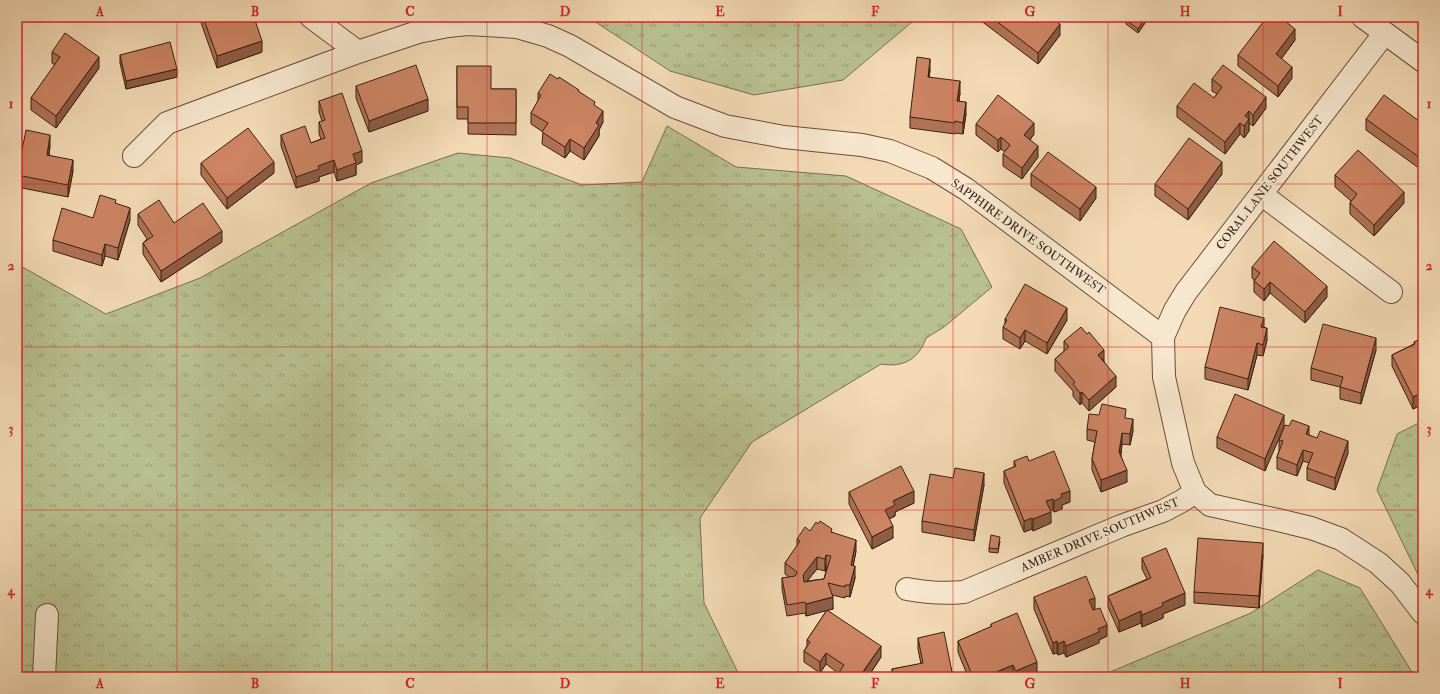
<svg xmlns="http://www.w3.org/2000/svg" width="1440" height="694" font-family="'IM FELL Double Pica',serif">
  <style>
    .grass { fill: url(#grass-tufts); stroke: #787050 }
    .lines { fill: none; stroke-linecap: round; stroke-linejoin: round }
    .minor-casing { stroke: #684e3a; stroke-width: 24 }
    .minor { stroke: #f7e7cf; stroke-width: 22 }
    .wall { fill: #af7255; stroke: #392011; fill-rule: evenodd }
    .shaded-wall { fill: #8f5c45; stroke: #392011 }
    .building { fill: #cc8463; stroke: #392011; fill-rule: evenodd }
    .grid { fill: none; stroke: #d62828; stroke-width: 1; stroke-opacity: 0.55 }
    .labels { text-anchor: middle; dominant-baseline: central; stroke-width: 3.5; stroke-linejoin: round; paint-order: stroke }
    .street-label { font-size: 12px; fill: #392011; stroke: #f7e7cf }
    .neatline { fill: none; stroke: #d62828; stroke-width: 1.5 }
    .grid-label { font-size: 13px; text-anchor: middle; font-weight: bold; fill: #d62828 }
  </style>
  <defs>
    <pattern id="grass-tufts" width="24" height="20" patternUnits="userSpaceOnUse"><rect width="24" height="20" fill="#b8c090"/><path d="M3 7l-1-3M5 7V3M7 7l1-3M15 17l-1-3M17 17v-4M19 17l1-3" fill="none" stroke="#979c74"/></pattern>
  </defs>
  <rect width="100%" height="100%" fill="#f3dab5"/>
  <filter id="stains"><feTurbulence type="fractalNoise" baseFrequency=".005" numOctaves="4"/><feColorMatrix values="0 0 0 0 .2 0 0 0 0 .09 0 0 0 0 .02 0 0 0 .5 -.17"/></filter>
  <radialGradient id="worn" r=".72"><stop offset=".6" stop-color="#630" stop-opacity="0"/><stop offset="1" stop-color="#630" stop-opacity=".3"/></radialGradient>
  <path class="grass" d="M588 17H918L843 80 754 95 670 71Z
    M667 126 736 167 846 176 961 229 992 287 944 327 926 338C919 359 903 368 881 364L752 442 700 518 704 603 740 677H17V264L106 314 200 278 371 183 458 153 510 158 582 185 642 182Z
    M1423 421V585L1377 490 1397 434Z
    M1318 570 1360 588 1415 677H1098L1251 613Z"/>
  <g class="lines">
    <defs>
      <path id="minor" d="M311 17 358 52 418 32 448 26 468 24 517 27 548 36 570 46 675 107 725 126 784 137 862 145 890 151 932 168 966 189 1163 337
        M1363 17 1423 61
        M1384 34 1186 292 1175 310 1163 337 1164 377 1183 463 1195 492 1210 505 1278 520 1311 528 1341 539 1378 563 1400 583 1423 613
        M134 156 167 123 358 52
        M1261 194 1391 292
        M907 589C928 593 943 594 964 592L1121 526 1163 511 1182 501 1195 492
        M44 677 47 615"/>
    </defs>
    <use href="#minor" class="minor-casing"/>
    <use href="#minor" class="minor"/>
  </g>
  <path class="wall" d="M97 17H110V19H97Z
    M199 17H237L262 52 217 68Z
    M976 17H1051L1060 35 1038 64Z
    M1147 17V20L1138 33 1126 24V20Z
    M1295 40 1281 59 1292 78 1278 97 1238 66V55Z
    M52 52 99 68 56 128 31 110V98L55 65 52 63Z
    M120 55 177 77 126 89 120 63Z
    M457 66 491 89H516V135L468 134V119H457Z
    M930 70 929 77 960 93 959 101 966 114 963 134 955 133V134L910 128V117Z
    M1212 79 1266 108 1253 126 1249 123V131L1244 138 1240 134 1225 154 1177 117V106L1214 98 1217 94 1212 91Z
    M356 86 428 111 369 132 356 98Z
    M579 92 595 106 603 122 599 130V136L584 160 570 151 565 158 542 144 543 132 531 124V113L538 101V93Z
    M319 101 362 162 356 165V175L337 181 334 172 319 177V181L296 188 281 146V135L311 143 321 139 319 134V122L322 121 319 112Z
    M1366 119 1423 124V171L1366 130Z
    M976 124 1034 134 1030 140 1038 157 1022 179 1003 166V154L1005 152 1001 149 998 152 976 135Z
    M50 146 49 155 73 171 68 197 17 187V175Z
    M201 163 274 173 227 209 201 175Z
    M1031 174 1096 198 1080 221 1031 186Z
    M1222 174 1188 220 1155 196V184Z
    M1335 175 1404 203 1374 236 1350 214V203L1351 201 1335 187Z
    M116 204 130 220 118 260 105 256 102 266 53 251V240L93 218Z
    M138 214 174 223 222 242 161 282 143 254V243L147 239 138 225Z
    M1252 267 1327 297 1305 323 1270 293 1264 301 1254 292V280L1252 278Z
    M1005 319 1067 320 1047 354 1025 341 1020 349 1003 339V327L1005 325Z
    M1264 327 1267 340 1263 356 1257 355 1248 390 1205 379V367Z
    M1423 338V404L1413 409 1392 366V355L1414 344V342Z
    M1064 341 1104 361 1116 387 1089 411 1082 403 1080 405 1073 396V391L1055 371V359L1064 351Z
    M1376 350 1361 404 1340 399V387L1311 380V368Z
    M1284 415 1265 471 1217 448V437Z
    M1126 418 1133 431 1130 445 1122 444 1121 455 1127 482 1101 492 1092 470V459L1095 442 1087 440V429Z
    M1309 435 1348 453 1335 490 1307 480V468L1309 463 1303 461 1297 476 1277 469V457L1279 451V440Z
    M1014 461H1029L1070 502 1062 505V509L1054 512 1053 510 1050 511 1051 523 1033 531 1032 529 1024 532 1004 483V471L1014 467Z
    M984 485 974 541 922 532V521Z
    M849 492 914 503 895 512V516L889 519 893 538 872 549 849 504Z
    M818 524 832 532 856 551 853 566 855 578 850 597 845 596V598L832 595 833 609 827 610 881 657 868 677H838V673L826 664 820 673 804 662V651L807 646V640L827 610 806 616 805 613 787 616 782 589V578L789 577 785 574V563L797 546V539L810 531ZM826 566 827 567 824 579 807 581 817 569 825 571Z
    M1000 541 998 553 989 552V548Z
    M1263 555 1259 608 1194 603V592Z
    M1142 558 1185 605 1163 614V618L1142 627 1141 623 1119 632 1108 607V596L1147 579 1142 569Z
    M1034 597 1095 609 1093 610 1107 636 1099 640V643L1066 657 1064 653 1058 655 1057 653 1053 654 1034 609Z
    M991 624 1037 673 1029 677H1013V676L1011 677H968L958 652V641L991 627Z
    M918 638 953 677H892V669L921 664 918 649Z"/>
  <path class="shaded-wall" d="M1145 17H1147V20L1138 33V29Z
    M1060 24V35L1038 64V53Z
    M1295 29V40L1276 66V54Z
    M262 41V52L217 68V56Z
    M99 57V68L56 128V116Z
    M930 59V70L928 88V77Z
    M1292 67V78L1278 97V86Z
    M177 69V77L126 89V81Z
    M960 81V93L957 112V101Z
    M1266 97V108L1253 126V115Z
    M428 99V111L369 132V121Z
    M966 102V114L963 134V123Z
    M603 111V122L599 130V136L584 160V148L596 123Z
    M1249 111V131L1244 138 1245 116Z
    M1034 123V134L1024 147V135Z
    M1240 123V134L1225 154V142Z
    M50 135V146L47 166V155Z
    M1001 137V149L998 152V140Z
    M570 139V151L565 158V147Z
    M1038 146V157L1022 179V168Z
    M362 151V162L356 165V175L337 181V170L353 154Z
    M73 160V171L68 197V185Z
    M334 160V172L319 177V181L296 188V177L318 166Z
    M274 162V173L227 209V198Z
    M1222 162V174L1188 220V209Z
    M1096 187V198L1080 221V209Z
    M1404 192V203L1374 236V225Z
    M130 208V220L118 260V248Z
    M222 231V242L161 282V271Z
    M105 244V256L102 266V255Z
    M1270 282V293L1264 301V289Z
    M1327 286V297L1305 323V312Z
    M1067 308V320L1047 354V343Z
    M1264 318V329L1261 327Z
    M1267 328V340L1263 356V345Z
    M1025 330V341L1020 349V338Z
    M1376 338V350L1361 404V393Z
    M1257 343V355L1248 390V379Z
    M1104 350V361L1098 355Z
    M1116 376V387L1089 411V400Z
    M1082 392V403L1080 405V393Z
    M1423 392V404L1413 409V397Z
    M1284 415V427L1265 471V459Z
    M1133 419V431L1130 445V434Z
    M1309 426V437L1306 434Z
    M1122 433V444L1119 464V452Z
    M1348 441V453L1335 490V478Z
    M1303 450V461L1297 476V465Z
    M1127 470V482L1101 492V480Z
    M984 473V485L974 541V530Z
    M914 491V503L895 512V516L885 521V510L893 501Z
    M1070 491V502L1062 505V509L1054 512V501L1061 494Z
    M1053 499V510L1046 513V501Z
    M1051 512V523L1033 531V519Z
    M1032 518V529L1024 532V521Z
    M893 526V538L872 549V537Z
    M856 540V551L851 577V565Z
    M1263 543V555L1259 608V596Z
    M826 555V566L825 571V559Z
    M817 557V569L803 586V575Z
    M855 566V578L850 597V585Z
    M1185 593V605L1163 614V618L1142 627V615L1162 603Z
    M833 597V609L806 616V604Z
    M1095 598V609L1089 612V600Z
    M1141 611V623L1119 632V621Z
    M1107 625V636L1099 640V643L1066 657V646L1098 629Z
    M1057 641V653L1053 654V643Z
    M1064 641V653L1058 655V644Z
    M881 646V657L868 677H860Z
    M826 653V664L820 673V662Z
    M1037 662V673L1029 677H1016V671Z
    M1013 665V676L1011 677H984Z
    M855 672V677H852Z"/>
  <path class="building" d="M203 17H237V18L241 17H254L262 41 217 56Z
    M991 17H1051L1060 24 1038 53Z
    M1128 17H1146L1138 29 1126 20Z
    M1267 17H1280L1295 29 1276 54 1292 67 1278 86 1238 55Z
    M65 33 99 57 56 116 31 98 60 57 52 52Z
    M170 42 177 69 126 81 120 55Z
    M917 57 930 59 928 77 960 81 957 101 966 102 963 123 955 121V123L910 117Z
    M416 65 428 99 369 121 356 86Z
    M1223 65 1266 97 1253 115 1249 111 1245 116 1249 119 1244 126 1240 123 1225 142 1177 106 1194 83 1214 98 1222 87 1212 79Z
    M457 66H491V89H516V123H468V107H457Z
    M550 74 558 79 559 77 579 90 578 91 595 102 594 105 603 111 596 123 599 125 584 148 570 139 565 147 542 132 548 123 531 113 541 95 538 93Z
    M342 93 362 151 353 154 356 163 337 170 334 160 318 166 319 169 296 177 281 135 305 126 311 143 325 138 319 122 325 120 319 101Z
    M998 95 1034 123 1024 135 1038 146 1022 168 1003 154 1010 145 1001 137 998 140 976 124Z
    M1384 95 1423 124V160L1366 119Z
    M248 128 274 162 227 198 201 163Z
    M26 130 50 135 47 155 73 160 68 185 17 175Z
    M1189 138 1222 162 1188 209 1155 184Z
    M1358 150 1404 192 1374 225 1350 203 1357 194 1335 175Z
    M1048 152 1096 187 1080 209 1031 174Z
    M100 195 116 200 115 203 130 208 118 248 105 244 102 255 53 240 62 208 93 218Z
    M159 200 174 223 203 203 222 231 161 271 143 243 153 236 138 214Z
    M1274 241 1327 286 1305 312 1270 282 1264 289 1254 281 1260 273 1252 267Z
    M1025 284 1067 308 1047 343 1025 330 1020 338 1003 327 1007 320 1005 319Z
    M1220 307 1264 318 1261 327 1267 328 1263 345 1257 343 1248 379 1205 367Z
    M1323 324 1376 338 1361 393 1340 387 1343 377 1311 368Z
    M1081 327 1087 334 1089 332 1104 350 1098 355 1116 376 1089 400 1082 392 1080 393 1073 384 1075 382 1055 359 1069 347 1064 341Z
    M1423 338V392L1413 397 1392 355 1415 344 1414 342Z
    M1235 394 1284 415 1265 459 1217 437Z
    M1102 404 1126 409 1125 418 1133 419 1130 434 1122 433 1119 452 1127 470 1101 480 1092 459 1097 431 1087 429 1089 414 1099 415Z
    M1292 420 1309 426 1306 434 1317 438 1320 431 1348 441 1335 478 1307 468 1313 453 1303 450 1297 465 1277 457 1283 441 1279 440 1285 425 1289 426Z
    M1054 451 1070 491 1061 494 1062 497 1054 501 1053 499 1046 501 1051 512 1033 519 1032 518 1024 521 1004 471 1016 466 1014 461 1027 456 1029 461Z
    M901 466 914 491 893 501 895 505 885 510 893 526 872 537 849 492Z
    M955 468 984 473 974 530 922 521 930 474 953 478Z
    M820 521 832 529 831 532 856 540 851 565 855 566 850 585H845V587L828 583 833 597 806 604 805 602 787 605 782 578 795 576 797 572 785 563 800 541 797 539 805 527 810 531 816 522 818 524ZM826 555 831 556 824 579 804 582 803 575 817 557 825 559Z
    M991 535 1000 537 998 549 989 548Z
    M1198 538 1263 543 1259 596 1194 592Z
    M1166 548 1185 593 1162 603 1163 606 1142 615 1141 611 1119 621 1108 596 1151 578 1142 558Z
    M1086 576 1095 598 1089 600 1093 610 1100 608 1107 625 1098 629 1099 632 1066 646 1064 641 1058 644 1057 641 1053 643 1034 597Z
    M827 610 881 646 860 676 855 672 852 677H843L838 674 844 665 826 653 820 662 804 651 810 642 807 640Z
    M1017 613 1037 662 1016 671 1013 665 984 677H973L958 641 992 626 991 624Z
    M944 632 953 677H894L892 669 923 663 918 638Z"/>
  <path class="grid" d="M177 17V677M332 17V677M487 17V677M642 17V677M798 17V677M953 17V677M1108 17V677M1263 17V677M17 184H1423M17 347H1423M17 510H1423"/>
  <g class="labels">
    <g class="street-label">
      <text transform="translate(1270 183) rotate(-52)">CORAL LANE SOUTHWEST</text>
      <text transform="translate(1028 237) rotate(36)">SAPPHIRE DRIVE SOUTHWEST</text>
      <text transform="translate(1100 535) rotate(-23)">AMBER DRIVE SOUTHWEST</text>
    </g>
  </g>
  <rect width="1440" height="694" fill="none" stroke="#f3dab5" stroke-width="44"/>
  <rect x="22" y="22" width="1396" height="650" class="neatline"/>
  <g class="grid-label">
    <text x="100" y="16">A</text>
    <text x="255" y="16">B</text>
    <text x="410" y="16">C</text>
    <text x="565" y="16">D</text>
    <text x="720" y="16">E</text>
    <text x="875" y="16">F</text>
    <text x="1030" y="16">G</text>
    <text x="1185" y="16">H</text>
    <text x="1340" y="16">I</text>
    <text x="11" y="108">1</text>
    <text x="1429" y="108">1</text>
    <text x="11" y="270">2</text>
    <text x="1429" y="270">2</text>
    <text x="11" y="433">3</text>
    <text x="1429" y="433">3</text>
    <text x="11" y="595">4</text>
    <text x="1429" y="595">4</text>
    <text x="100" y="688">A</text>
    <text x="255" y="688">B</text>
    <text x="410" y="688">C</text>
    <text x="565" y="688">D</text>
    <text x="720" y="688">E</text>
    <text x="875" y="688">F</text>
    <text x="1030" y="688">G</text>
    <text x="1185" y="688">H</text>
    <text x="1340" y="688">I</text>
  </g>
  <rect width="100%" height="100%" filter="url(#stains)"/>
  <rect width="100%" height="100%" fill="url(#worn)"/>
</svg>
